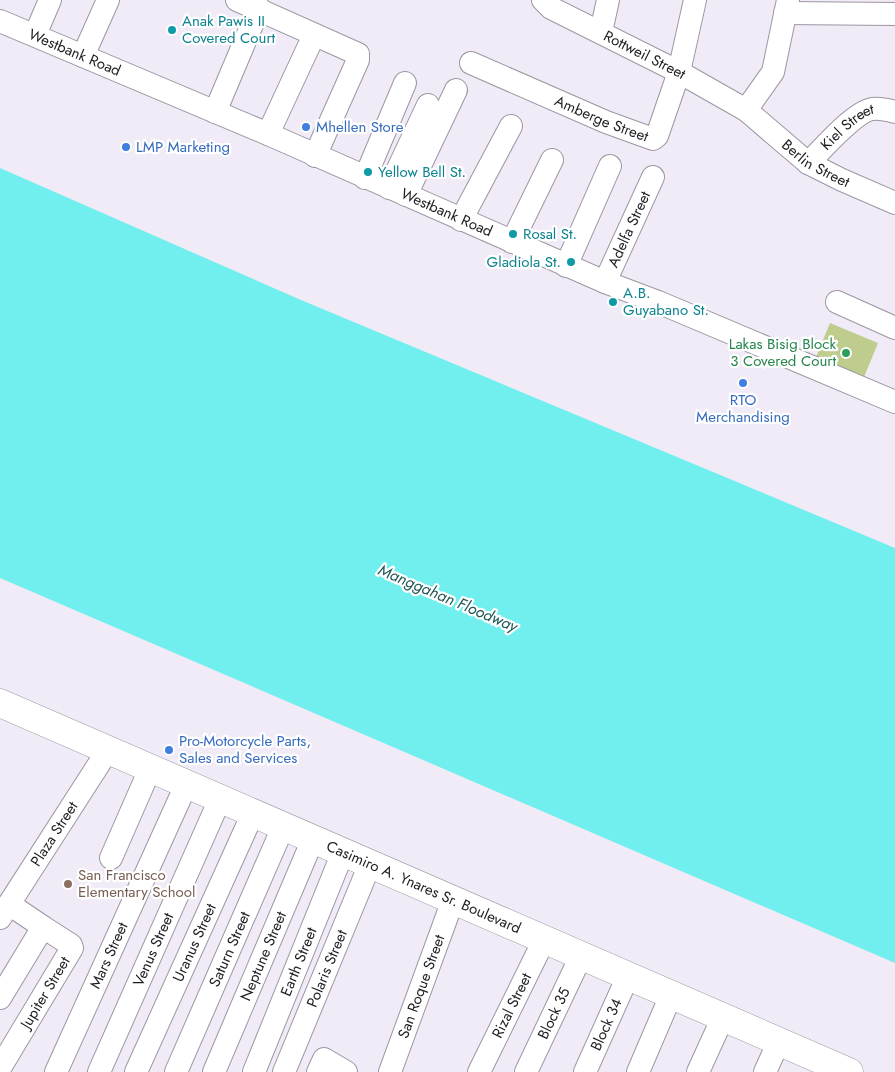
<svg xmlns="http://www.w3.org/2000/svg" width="895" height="1072" font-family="Jost,sans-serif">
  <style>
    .green { fill: #becc8d }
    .water { fill: #71eeee }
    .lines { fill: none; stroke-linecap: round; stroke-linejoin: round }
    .minor-casing { stroke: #9c96a1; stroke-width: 24 }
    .major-casing { stroke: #9c96a1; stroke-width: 29 }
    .minor { stroke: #fff; stroke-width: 22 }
    .major { stroke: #fff; stroke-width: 28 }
    .culture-dot { fill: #0f9aa8; stroke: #fff; stroke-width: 2 }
    .shop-dot { fill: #3f7fe0; stroke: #fff; stroke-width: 2 }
    .leisure-dot { fill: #2e9e5b; stroke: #fff; stroke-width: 2 }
    .education-dot { fill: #8d6e63; stroke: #fff; stroke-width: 2 }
    .labels { text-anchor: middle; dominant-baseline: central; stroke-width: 4.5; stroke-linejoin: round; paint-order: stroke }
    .culture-label { font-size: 15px; fill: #0d838f; stroke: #fff; text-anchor: start }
    .street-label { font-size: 15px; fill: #1f1d21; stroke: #fff }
    .shop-label { font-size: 15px; fill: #366cbe; stroke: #fff; text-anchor: start }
    .leisure-label { font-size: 15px; fill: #27864d; stroke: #fff; text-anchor: end }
    .education-label { font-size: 15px; fill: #785e54; stroke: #fff; text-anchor: start }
    .water-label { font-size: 16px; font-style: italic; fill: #215757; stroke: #fff }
  </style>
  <rect width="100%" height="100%" fill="#f1ebf7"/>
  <path class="green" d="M830 323 878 343 862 382 814 362Z"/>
  <path class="water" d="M0 168 301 300 895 548V963L0 578Z"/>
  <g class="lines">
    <defs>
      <g id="minor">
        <path d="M237 0 358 54V60L315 156"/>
        <path id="s1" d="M543 0 551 8 679 72 746 110 808 163 842 180 895 203"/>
        <path d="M785 13 895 14"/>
        <path id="s2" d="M0 21 268 134 605 282 658 302 895 402"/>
        <path d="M601 32 608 0"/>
        <path d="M35 35 50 0"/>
        <path d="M83 56 108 0"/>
        <path id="s3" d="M471 63 606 122 653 139 657 136 679 72 695 0"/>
        <path d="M746 110 773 72 788 0"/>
        <path d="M215 112 259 8"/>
        <path d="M268 134 314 35"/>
        <path id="s4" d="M808 163C822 150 854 112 872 109 879 108 888 110 895 112"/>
        <path d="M365 178 405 83"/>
        <path d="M389 188 428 105"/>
        <path d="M406 195 456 90"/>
        <path d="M461 220 511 126"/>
        <path d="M512 242 552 160"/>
        <path d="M566 266 610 166"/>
        <path id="s5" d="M605 282 653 177"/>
        <path d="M837 302 895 328"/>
        <path d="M111 858 150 769"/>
        <path id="s6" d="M0 918 108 750"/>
        <path d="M0 998 43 927 9 904"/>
        <path id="s7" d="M0 1068 72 948 71 945 43 927"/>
        <path id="s8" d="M56 1072 186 785"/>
        <path id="s9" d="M99 1072 220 799"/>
        <path id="s10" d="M136 1072 253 813"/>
        <path id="s11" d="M176 1072 283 827"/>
        <path id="s12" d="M214 1072 313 839"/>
        <path id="s13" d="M254 1072 343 852"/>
        <path id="s14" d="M284 1072 370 864"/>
        <path d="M318 1072 324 1059 346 1072"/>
        <path id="s15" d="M390 1072 453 900"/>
        <path id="s16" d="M479 1072 544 940"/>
        <path id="s17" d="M526 1072 581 956"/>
        <path id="s18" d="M585 1072 628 976"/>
        <path d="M638 1072 671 995"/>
        <path d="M698 1072 723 1017"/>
        <path d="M765 1072 779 1041"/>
      </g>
      <g id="major">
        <path id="s19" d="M0 703 849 1072"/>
      </g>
    </defs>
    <use href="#minor" class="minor-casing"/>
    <use href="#major" class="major-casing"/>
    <use href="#minor" class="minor"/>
    <use href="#major" class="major"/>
  </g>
  <g class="culture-dot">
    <circle cx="172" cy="30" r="5"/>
    <circle cx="368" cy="172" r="5"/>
    <circle cx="513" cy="234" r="5"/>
    <circle cx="571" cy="262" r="5"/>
    <circle cx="613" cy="302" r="5"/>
  </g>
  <g class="shop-dot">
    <circle cx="306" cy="127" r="5"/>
    <circle cx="126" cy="147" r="5"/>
    <circle cx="743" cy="383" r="5"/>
    <circle cx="169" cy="750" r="5"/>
  </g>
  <circle class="leisure-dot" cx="846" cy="353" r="5"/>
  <circle class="education-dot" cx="68" cy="884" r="5"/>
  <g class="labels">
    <g class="culture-label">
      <text x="182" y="21">Anak Pawis II<tspan x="182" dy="17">Covered Court</tspan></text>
      <text x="378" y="172">Yellow Bell St.</text>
      <text x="523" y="234">Rosal St.</text>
      <text x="561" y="262" text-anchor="end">Gladiola St.</text>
      <text x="623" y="293">A.B.<tspan x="623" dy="17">Guyabano St.</tspan></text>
    </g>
    <g class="street-label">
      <text stroke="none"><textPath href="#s2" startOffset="81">Westbank Road</textPath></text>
      <text stroke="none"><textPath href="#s1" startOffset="116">Rottweil Street</textPath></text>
      <text stroke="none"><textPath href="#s3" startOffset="142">Amberge Street</textPath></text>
      <text stroke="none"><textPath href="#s4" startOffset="54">Kiel Street</textPath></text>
      <text stroke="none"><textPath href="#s1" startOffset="320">Berlin Street</textPath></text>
      <text stroke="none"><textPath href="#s2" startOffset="486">Westbank Road</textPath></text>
      <text stroke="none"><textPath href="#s5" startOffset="58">Adelfa Street</textPath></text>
      <text stroke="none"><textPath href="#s6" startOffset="100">Plaza Street</textPath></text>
      <text stroke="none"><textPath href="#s19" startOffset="462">Casimiro A. Ynares Sr. Boulevard</textPath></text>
      <text stroke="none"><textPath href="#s10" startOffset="142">Uranus Street</textPath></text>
      <text stroke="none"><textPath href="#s9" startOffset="134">Venus Street</textPath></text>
      <text stroke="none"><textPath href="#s11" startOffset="134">Saturn Street</textPath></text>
      <text stroke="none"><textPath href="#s8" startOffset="128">Mars Street</textPath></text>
      <text stroke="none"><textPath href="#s12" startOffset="126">Neptune Street</textPath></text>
      <text stroke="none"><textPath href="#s13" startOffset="119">Earth Street</textPath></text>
      <text stroke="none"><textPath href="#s14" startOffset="112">Polaris Street</textPath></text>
      <text stroke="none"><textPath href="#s15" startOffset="91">San Roque Street</textPath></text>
      <text stroke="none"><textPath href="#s7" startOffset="88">Jupiter Street</textPath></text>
      <text stroke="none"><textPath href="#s16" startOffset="74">Rizal Street</textPath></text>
      <text stroke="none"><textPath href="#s17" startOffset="65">Block 35</textPath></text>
      <text stroke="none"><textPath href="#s18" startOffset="52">Block 34</textPath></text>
    </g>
    <g class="shop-label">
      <text x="316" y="127">Mhellen Store</text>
      <text x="136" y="147">LMP Marketing</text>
      <text x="743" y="400" text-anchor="middle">RTO<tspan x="743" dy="17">Merchandising</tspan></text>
      <text x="179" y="741">Pro-Motorcycle Parts,<tspan x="179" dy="17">Sales and Services</tspan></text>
    </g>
    <g class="leisure-label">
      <text x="836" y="344">Lakas Bisig Block<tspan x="836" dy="17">3 Covered Court</tspan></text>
    </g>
    <g class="education-label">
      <text x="78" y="875">San Francisco<tspan x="78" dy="17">Elementary School</tspan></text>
    </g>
    <g class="water-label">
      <text transform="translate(448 598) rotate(23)">Manggahan Floodway</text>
    </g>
  </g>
</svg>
